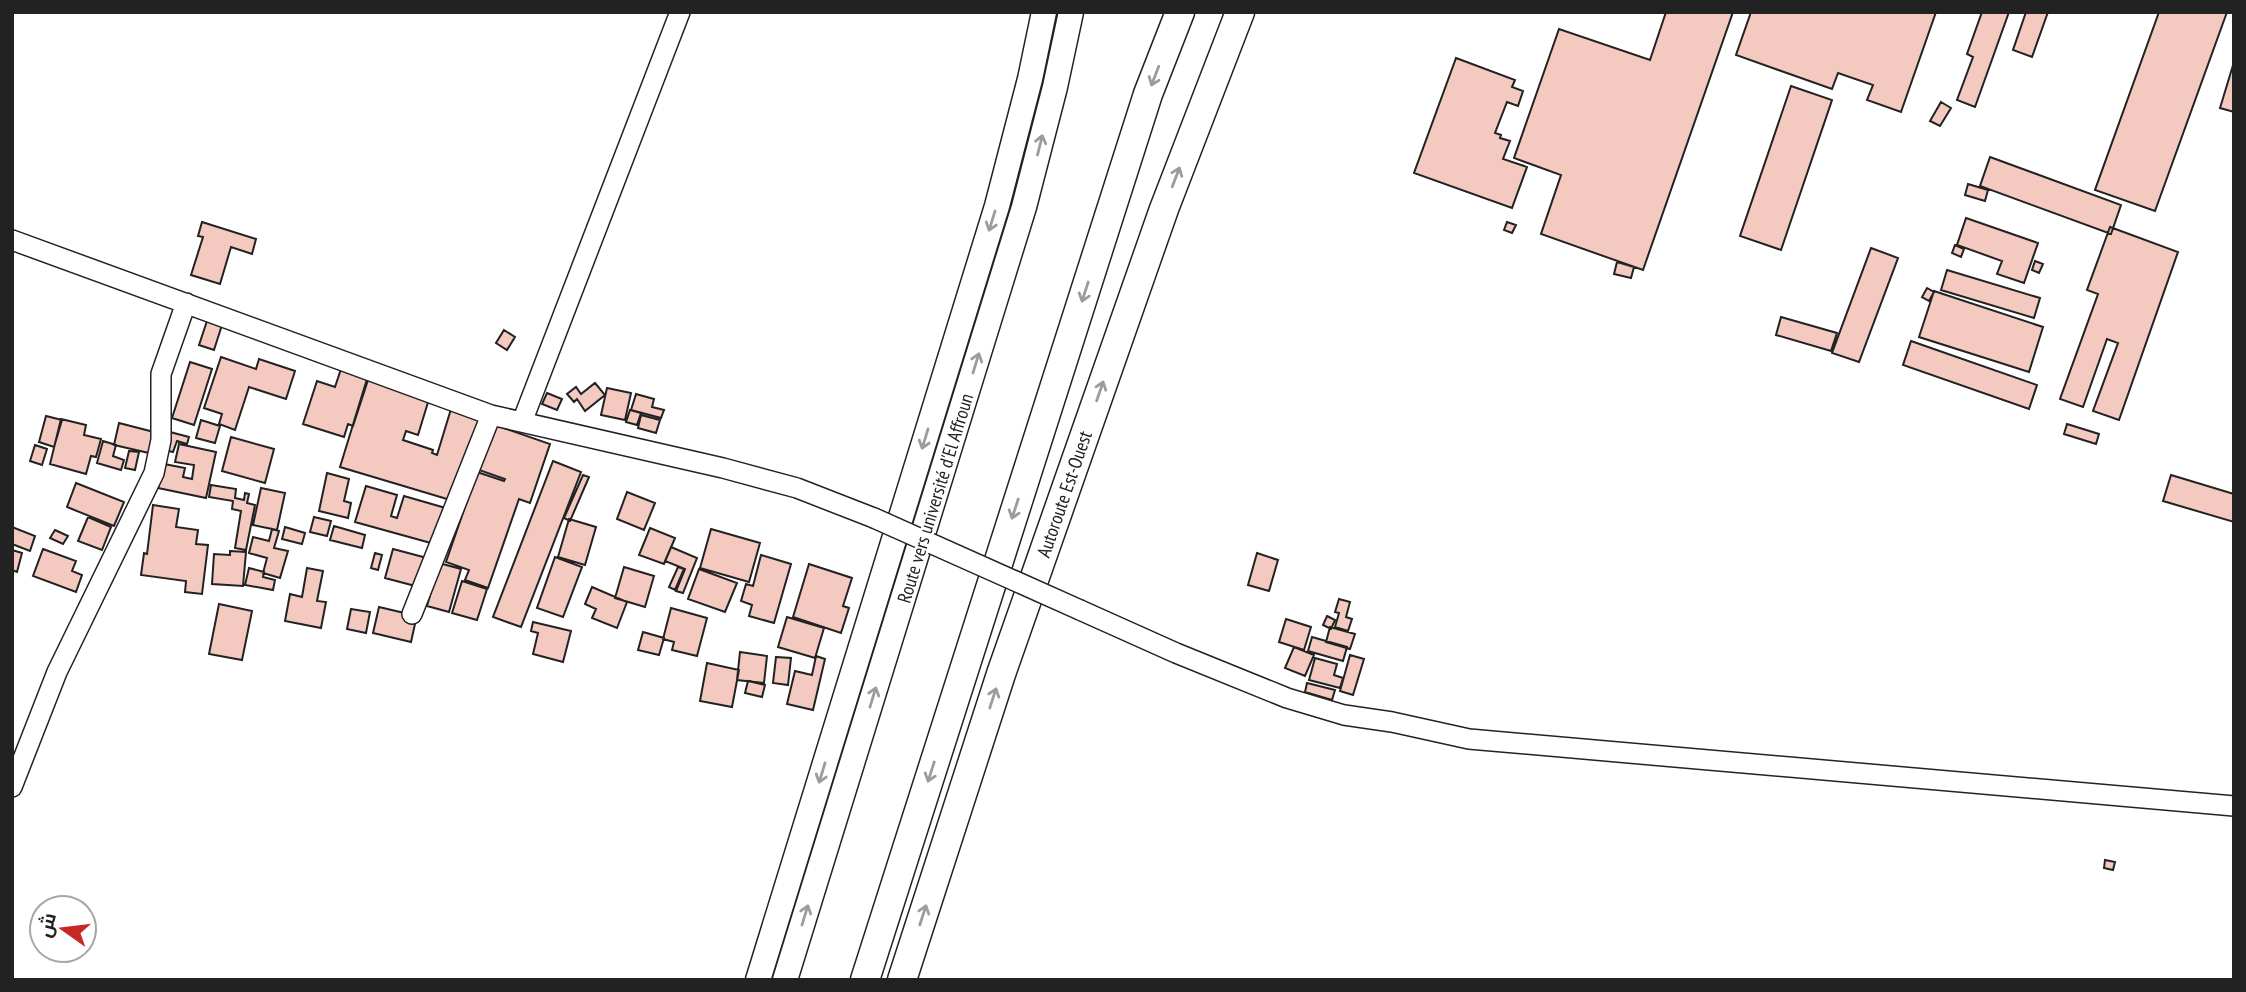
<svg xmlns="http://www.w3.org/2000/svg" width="2246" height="992" font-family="'PT Sans Narrow',Cairo,sans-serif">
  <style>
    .building { fill: #f3c9c0; stroke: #222; stroke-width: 2 }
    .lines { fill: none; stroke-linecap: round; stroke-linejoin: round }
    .minor-casing { stroke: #222; stroke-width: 22 }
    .major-casing { stroke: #222; stroke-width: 27 }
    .highway-casing { stroke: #222; stroke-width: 31 }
    .minor { stroke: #fff; stroke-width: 19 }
    .major { stroke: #fff; stroke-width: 24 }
    .highway { stroke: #fff; stroke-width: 28 }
    .minor-bridge-casing { stroke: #222; stroke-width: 22; stroke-linecap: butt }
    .minor-bridge { stroke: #fff; stroke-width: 19 }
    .oneway { stroke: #9c9c9c }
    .labels { text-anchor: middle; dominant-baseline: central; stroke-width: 5; stroke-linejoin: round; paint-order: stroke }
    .street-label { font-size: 19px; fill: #222; stroke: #fff }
  </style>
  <rect width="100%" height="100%" fill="#fff"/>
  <path class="building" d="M1666 12H1733L1643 270 1541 234 1561 175 1514 158 1559 29 1650 60Z
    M1751 12H1936L1901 112 1867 100 1873 85 1838 73 1832 89 1736 55Z
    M1982 12H2009L1975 107 1957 100 1973 57 1967 54Z
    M2026 12H2048L2032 57 2013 50Z
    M2159 12H2227L2155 211 2095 190Z
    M1456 58 1515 80 1512 87 1523 91 1518 106 1507 102 1495 133 1501 135 1500 138 1510 141 1503 159 1527 167 1512 208 1414 173Z
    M2234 62V112L2220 108Z
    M1791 86 1832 100 1781 250 1740 236Z
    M1941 102 1951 108 1940 126 1930 121Z
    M1990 157 2121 205 2111 234 1980 186Z
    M1968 184 1988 190 1985 201 1965 195Z
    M1966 218 2038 243 2024 283 1997 274 2002 261 1957 245Z
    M202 222 256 239 252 254 231 247 220 284 191 275 203 237 198 236Z
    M1507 222 1516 225 1512 233 1504 230Z
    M2110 227 2178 252 2119 420 2093 411 2118 343 2107 339 2083 407 2060 399 2098 294 2087 290Z
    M1955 245 1964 249 1961 257 1952 253Z
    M1871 248 1898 258 1859 362 1832 353Z
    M2035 261 2043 264 2039 273 2032 270Z
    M1617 262 1634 267 1631 278 1614 274Z
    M1947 270 2040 298 2034 318 1941 290Z
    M1927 288 1934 292 1929 301 1922 297Z
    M1934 291 2043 327 2029 372 1919 337Z
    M1781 317 1837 333 1831 351 1776 335Z
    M207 321 222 325 214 350 199 345Z
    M504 330 515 337 507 350 496 343Z
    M1911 341 2037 385 2029 409 1903 365Z
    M221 357 256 369 259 359 295 371 286 399 249 387 235 430 219 424 222 414 204 408Z
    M190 362 212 369 194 425 172 418Z
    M341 369 369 377 353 426 348 424 344 437 303 424 317 381 335 387Z
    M367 379 429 399 418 435 406 431 403 440 433 450 432 453 437 455 451 409 482 419 457 502 340 467Z
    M595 383 605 395 585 411 577 399 574 402 567 394 576 387 581 394Z
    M607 388 631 393 625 420 601 415Z
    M547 393 562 399 557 410 542 404Z
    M636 394 654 399 652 407 664 410 661 418 631 410Z
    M630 410 641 413 637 425 626 422Z
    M641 415 660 420 656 433 638 428Z
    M46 416 62 420 54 447 39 442Z
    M61 419 86 425 84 435 101 439 96 457 91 456 86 474 50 464Z
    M201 420 220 426 215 443 196 438Z
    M119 423 154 432 149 453 114 445Z
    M2067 424 2099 434 2096 444 2064 434Z
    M495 425 550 444 530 503 519 499 488 588 465 580 469 570 446 562 477 472 504 481 505 479 479 470Z
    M170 432 189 437 187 444 177 441 173 452 165 450Z
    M231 437 274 449 265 483 222 471Z
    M103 441 116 445 113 456 124 460 121 470 97 463Z
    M179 444 216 452 206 498 158 488 164 464 185 468 183 477 192 479 194 465 175 462Z
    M35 445 47 449 42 465 30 461Z
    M129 451 139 452 135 470 125 468Z
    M553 461 581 472 521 627 493 617Z
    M327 473 349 479 344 501 351 503 348 518 319 511Z
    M583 475 589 477 570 521 564 518Z
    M2171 475 2234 494V522L2163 501Z
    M76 483 124 502 114 526 67 507Z
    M211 485 236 489 235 498 244 500 245 493 249 494 247 503 255 505 246 550 235 548 241 511 232 509 233 501 209 497Z
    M366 486 397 495 391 516 397 518 404 496 449 509 438 545 355 522Z
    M261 488 285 493 277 530 253 525Z
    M627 492 655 503 644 530 617 519Z
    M153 505 179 509 176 527 198 530 196 544 208 545 202 594 185 592 186 581 141 575 144 553 147 554Z
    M88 517 111 527 102 550 78 541Z
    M314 517 331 521 327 536 310 532Z
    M569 519 596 527 585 565 558 557Z
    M334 526 365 535 362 548 330 540Z
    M12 527 35 536 30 551 12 544Z
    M285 527 305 533 302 544 282 539Z
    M650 528 675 538 664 564 639 555Z
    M272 529 279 531 274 548 288 551 280 578 263 573 267 558 249 553 253 537 269 541Z
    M711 529 760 543 749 582 700 568Z
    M55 530 68 536 63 544 50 538Z
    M671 547 697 558 683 593 676 591 685 569 665 561Z
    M43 549 76 561 72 571 82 575 76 592 33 576Z
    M393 549 427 558 419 587 385 578Z
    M12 550 22 553 17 572 12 570Z
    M230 551 246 552 243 586 212 584 214 554 230 555Z
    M375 553 382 555 378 570 371 568Z
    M1257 553 1278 560 1269 591 1248 585Z
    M761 555 791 564 774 623 749 616 752 605 741 601 746 584 753 586Z
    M555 557 582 567 563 617 537 608Z
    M439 563 461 569 449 612 427 606Z
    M809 564 852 578 843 606 849 608 841 633 793 617Z
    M624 567 654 576 645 607 615 598Z
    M678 567 684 569 675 590 669 587Z
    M249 568 264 572 263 577 275 580 273 590 245 585Z
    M307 568 323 571 317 601 326 602 321 628 285 621 290 594 302 597Z
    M699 569 737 583 725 612 688 599Z
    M462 581 487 589 477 620 452 613Z
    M592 587 627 602 617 628 592 618 596 609 585 604Z
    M1339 599 1350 602 1346 617 1352 619 1348 631 1335 627 1339 613 1335 612Z
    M219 604 252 611 242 660 209 654Z
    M379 607 413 615 411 623 415 624 411 642 373 633Z
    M671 608 707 618 697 656 672 650 674 642 663 639Z
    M351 609 370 612 366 633 347 629Z
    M1327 616 1335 620 1331 629 1323 625Z
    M787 617 824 628 815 658 778 647Z
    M1286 619 1311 627 1304 650 1279 642Z
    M533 622 571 631 563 662 533 654 538 633 531 631Z
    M1330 627 1355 634 1350 649 1326 642Z
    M643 632 664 638 659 655 638 650Z
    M1312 637 1347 647 1343 661 1308 651Z
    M1294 647 1314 655 1305 676 1285 668Z
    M740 652 767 656 764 683 737 680Z
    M1350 655 1364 659 1353 695 1340 691Z
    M816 656 825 659 813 710 787 704 795 671 812 675Z
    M776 657 791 658 788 685 773 683Z
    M1315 658 1337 664 1334 675 1343 678 1340 688 1309 680Z
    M707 663 739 670 732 707 700 701Z
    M748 681 765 685 762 697 745 693Z
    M1307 683 1335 690 1332 700 1305 692Z
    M2105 860 2115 862 2113 870 2104 868Z"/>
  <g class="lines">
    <defs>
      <path id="minor" d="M12 240 491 415 723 468 797 488 874 518
        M522 422 680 12
        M1080 610 1176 653 1287 698 1344 715 1392 722 1469 739 2234 806
        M412 614 491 415
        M12 787 57 672 154 473 161 440V374L186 303"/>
      <path id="major" d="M758 980 997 206 1030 79 1044 12
        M785 980 1024 207 1055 87 1071 12"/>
      <path id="highway" d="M865 980 1148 94 1180 12
        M902 980 1001 674 1164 209 1240 12"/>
    </defs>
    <use href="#minor" class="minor-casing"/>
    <use href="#major" class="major-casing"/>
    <use href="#highway" class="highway-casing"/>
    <use href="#minor" class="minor"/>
    <use href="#major" class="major"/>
    <use href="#highway" class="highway"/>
    <defs>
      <path id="minor-bridge" d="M874 518 1080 610"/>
    </defs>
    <use href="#minor-bridge" class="minor-bridge-casing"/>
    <use href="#minor-bridge" class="minor-bridge"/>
  </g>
  <defs><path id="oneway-shaft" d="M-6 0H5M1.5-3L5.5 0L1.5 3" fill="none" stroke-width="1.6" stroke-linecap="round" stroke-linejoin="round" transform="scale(1.75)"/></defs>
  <g class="oneway">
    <use href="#oneway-shaft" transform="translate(1155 76) rotate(111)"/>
    <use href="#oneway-shaft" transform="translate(1040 145) rotate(-76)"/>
    <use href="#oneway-shaft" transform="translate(1176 177) rotate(-69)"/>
    <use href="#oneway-shaft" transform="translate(992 221) rotate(107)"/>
    <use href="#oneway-shaft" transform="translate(1085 292) rotate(108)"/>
    <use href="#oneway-shaft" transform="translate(976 363) rotate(-73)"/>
    <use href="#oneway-shaft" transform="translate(1100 391) rotate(-71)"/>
    <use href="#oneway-shaft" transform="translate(925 439) rotate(107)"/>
    <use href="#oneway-shaft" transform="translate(1015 509) rotate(108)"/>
    <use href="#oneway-shaft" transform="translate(873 697) rotate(-73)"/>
    <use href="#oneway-shaft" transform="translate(993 698) rotate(-72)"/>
    <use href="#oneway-shaft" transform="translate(931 772) rotate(108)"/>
    <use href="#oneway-shaft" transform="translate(822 773) rotate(107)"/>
    <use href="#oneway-shaft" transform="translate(805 915) rotate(-73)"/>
    <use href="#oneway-shaft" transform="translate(923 915) rotate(-72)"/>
  </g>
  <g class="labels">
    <g class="street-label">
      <text transform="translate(1064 494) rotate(-71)">Autoroute Est-Ouest</text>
      <text transform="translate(935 498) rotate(-73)">Route vers université d'El Affroun</text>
    </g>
  </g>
  <rect width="2246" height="992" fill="none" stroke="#222222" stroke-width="28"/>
  <g transform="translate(63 929) rotate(284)"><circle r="33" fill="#ffffff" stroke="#a7a7a7" stroke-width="2"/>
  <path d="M0-5L12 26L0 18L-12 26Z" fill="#c62828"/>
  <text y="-10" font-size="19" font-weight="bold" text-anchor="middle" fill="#222222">ش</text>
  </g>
</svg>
